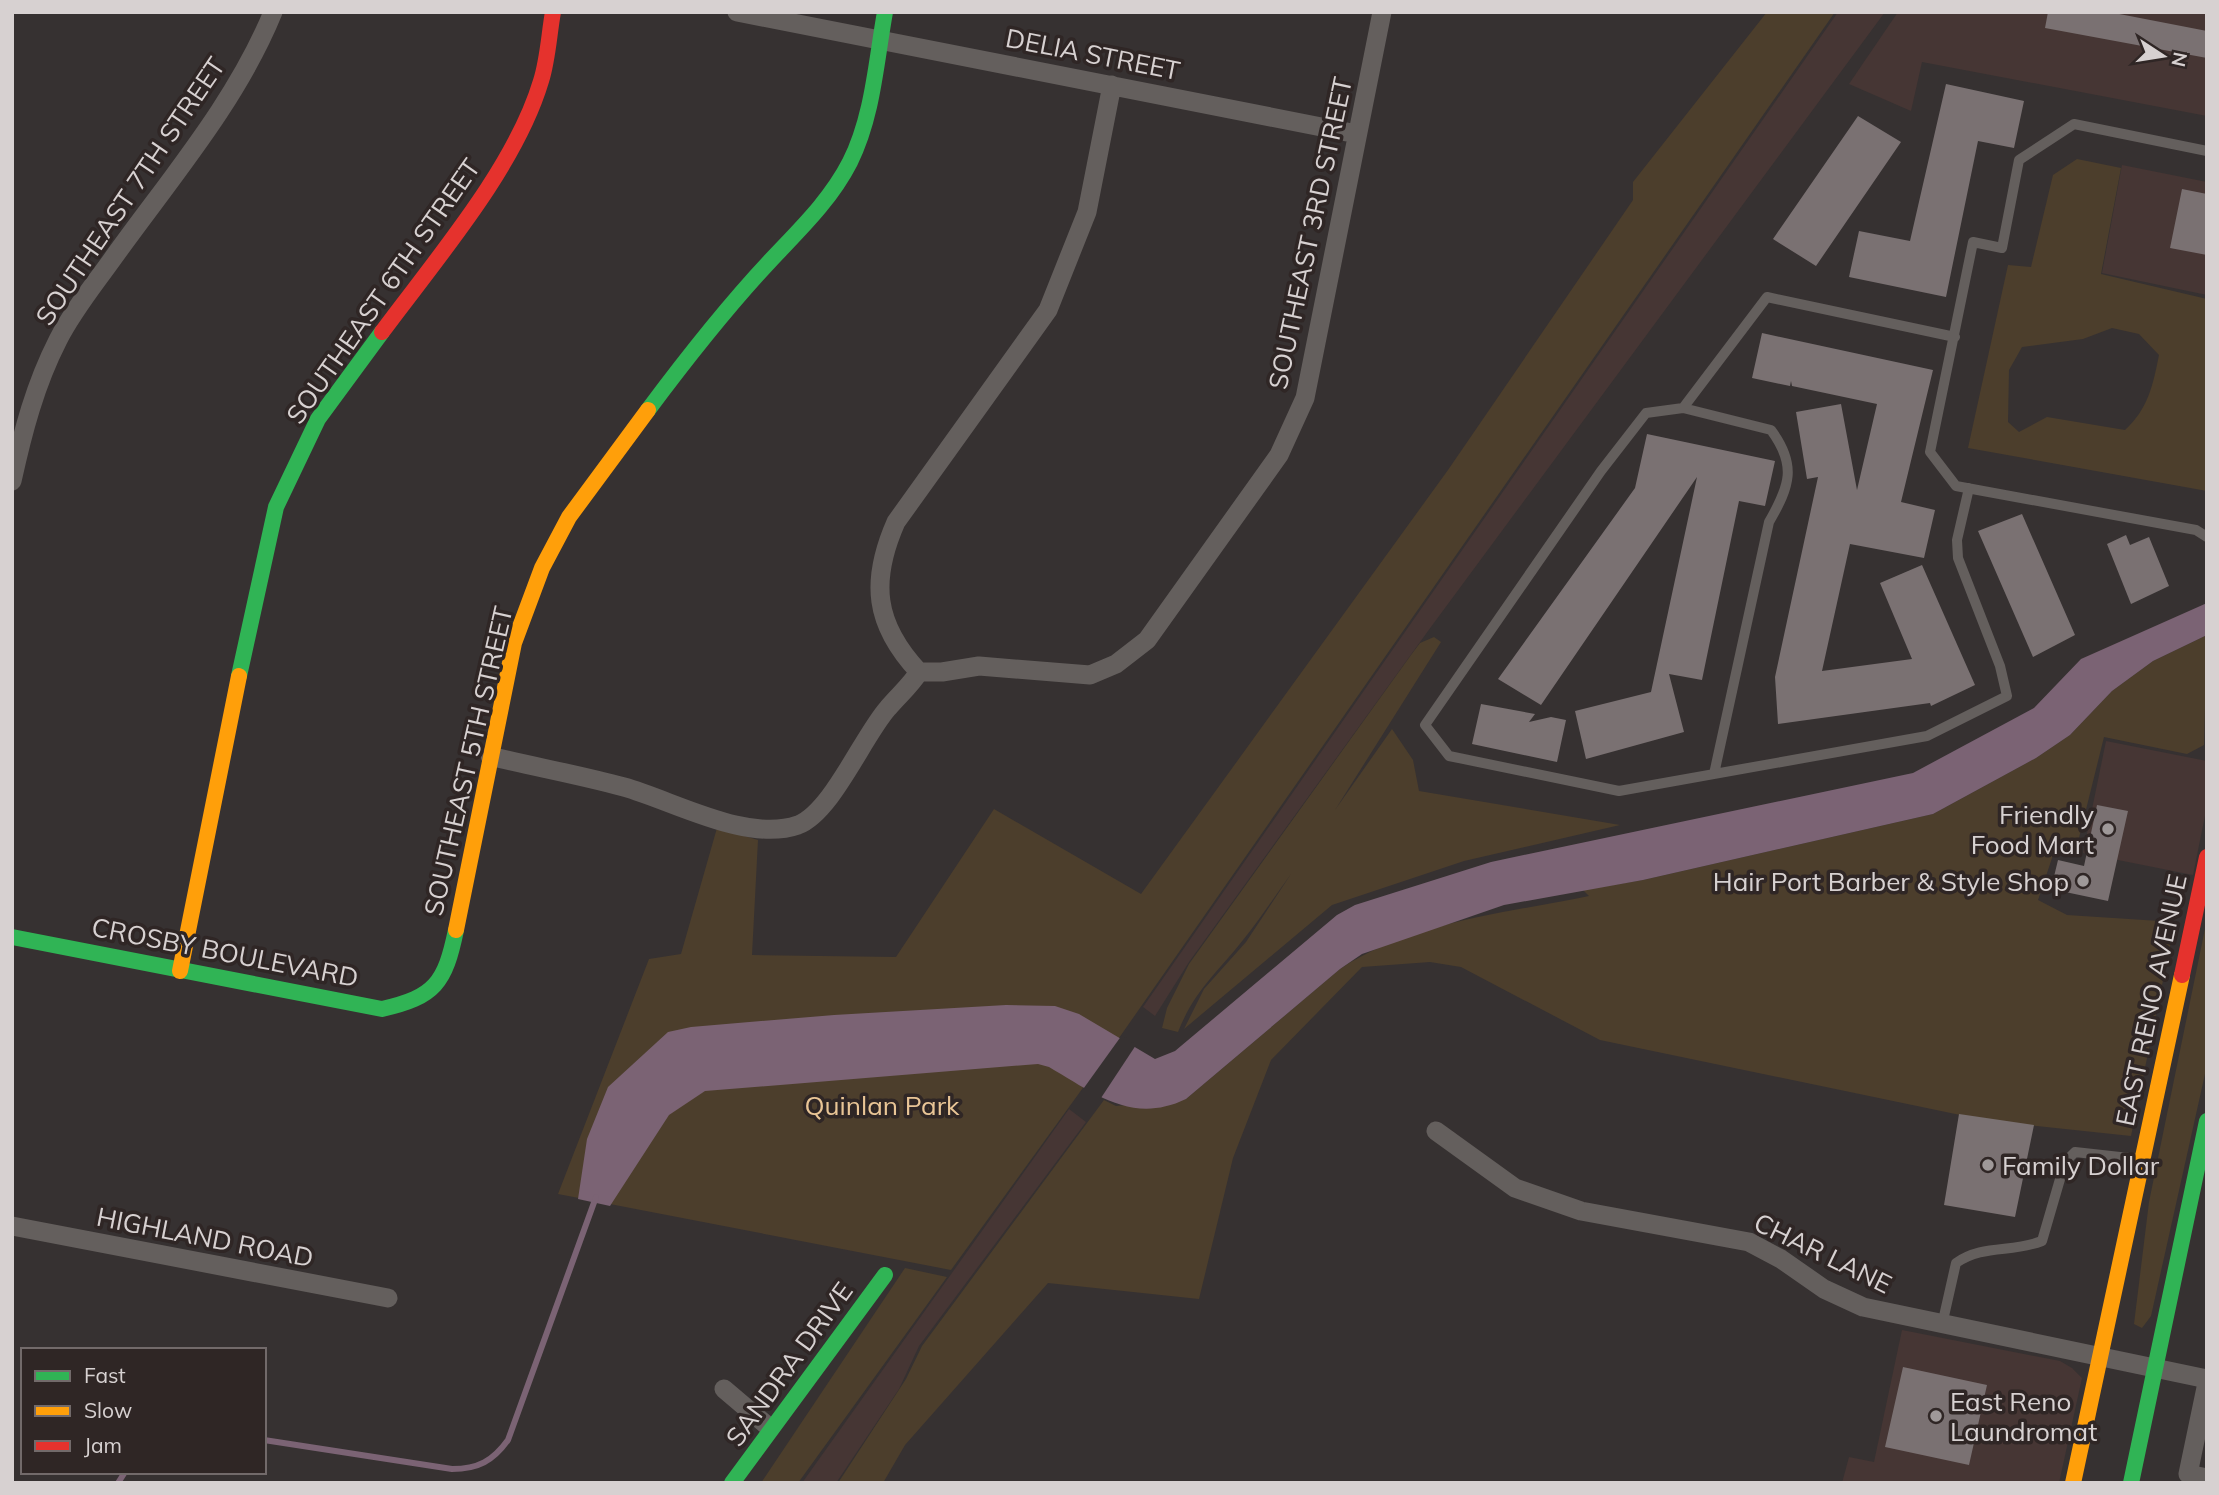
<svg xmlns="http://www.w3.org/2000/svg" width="2219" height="1495" font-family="Mulish,sans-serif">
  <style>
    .built { fill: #463634 }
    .green { fill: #4c3e2c; fill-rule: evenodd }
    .water { fill: #7b6374 }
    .pier { fill: #363131 }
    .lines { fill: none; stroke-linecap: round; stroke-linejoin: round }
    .stream { stroke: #7b6374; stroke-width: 6 }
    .building { fill: #7a7172 }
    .lane { stroke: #645f5d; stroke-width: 10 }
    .street { stroke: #645f5d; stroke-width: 19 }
    .fast { stroke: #30b455; stroke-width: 16 }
    .slow { stroke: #ff9f0a; stroke-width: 16 }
    .jam { stroke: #e5322d; stroke-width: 16 }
    .poi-dot { fill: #9f9999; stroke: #2f2625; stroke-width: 2.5 }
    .labels { text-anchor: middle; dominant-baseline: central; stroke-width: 7; stroke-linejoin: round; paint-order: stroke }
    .street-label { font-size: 26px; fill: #d7d1d1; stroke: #2f2625 }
    .poi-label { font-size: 26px; fill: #d7d1d1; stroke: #2f2625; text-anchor: end }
    .park-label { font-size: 26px; fill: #e9c596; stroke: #2f2625 }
  </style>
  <rect width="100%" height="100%" fill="#363131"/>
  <path class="built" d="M1838 12H1885L1428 631 1189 962 1155 1016 1143 1007Z
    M1898 12H2207V116L1922 62 1911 111 1849 84Z
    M2122 165 2207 182V295L2102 273Z
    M2106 741 2207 761V806L2193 875 2083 853Z
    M1069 1109 1086 1122 919 1346 899 1389 836 1483H802Z
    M1902 1330 2060 1361 2072 1368 2082 1378 2059 1483H1842L1849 1457 1874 1462Z"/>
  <path class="green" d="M1767 12H1835L1119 1038 951 1270 558 1194 649 959 681 954 717 828 758 840 752 955 896 957 994 809 1141 894 1448 470 1633 200V182Z
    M2077 159 2121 168 2101 274 2207 299V491L1968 448 2008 265 2031 267 2053 175ZM2112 328 2139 334 2159 355C2153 385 2148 409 2125 430L2047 417 2019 432 2008 422 2009 370 2022 347 2083 339Z
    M2207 635 2204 745 2187 754 2104 737 2075 854 2055 849 2038 900 2067 915 2175 922 2131 1136 1989 1121 1600 1040 1461 967 1430 962 1362 967 1271 1060 1233 1158 1199 1299 1048 1283 905 1445 883 1483H838L906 1379 922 1346 1104 1100 1116 1106 1186 1099 1340 969C1411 922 1506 913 1589 896L1583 890 1643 880 1933 814 2036 758 2070 735 2112 691 2153 661Z
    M1434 637 1441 642 1335 810 1392 729 1413 760 1419 791 1620 825 1464 861 1332 905 1184 1029 1204 989 1246 942 1291 874C1275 896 1260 919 1243 940 1217 973 1194 991 1178 1032L1162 1028 1167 1008 1189 964 1411 655 1420 643Z
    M2207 919V1065L2151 1316 2142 1328 2134 1324 2149 1202Z
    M905 1268 947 1277 798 1483H761Z"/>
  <path class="water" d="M2207 603V635L2153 661 2112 691 2070 735 2036 758 1933 814 1643 880 1504 905 1362 954 1340 969 1186 1099C1132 1125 1094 1093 1049 1067L1038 1064 705 1091 669 1115 610 1206 578 1199 587 1139 608 1087 668 1032 691 1027 834 1015 1006 1005 1055 1006 1079 1014 1155 1059 1175 1051 1337 915 1355 905 1491 862 1913 773 2034 708 2081 659Z"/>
  <path class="pier" d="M1122 1035 1136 1045 1099 1101 1081 1092Z"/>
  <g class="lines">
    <path class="stream" d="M264 1440 452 1469C478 1469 493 1461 508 1440L596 1197
      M118 1483 125 1472"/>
  </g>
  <path class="building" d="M2048 12H2109L2207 31V58L2045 28Z
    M1946 84 2024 101 2014 148 1978 141 1946 297 1849 277 1859 231 1910 241Z
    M1858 116 1901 142 1816 266 1773 239Z
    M2182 189 2207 194V255L2170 248Z
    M1762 333 1933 370 1901 502 1935 510 1924 558 1850 544 1822 671 1912 659 1880 583 1922 565 1975 685 1931 706 1930 703 1778 724 1775 677 1818 477 1807 479 1796 412 1841 404 1857 490 1877 404 1792 386 1791 381 1790 386 1752 378Z
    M1647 434 1775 461 1765 506 1739 501 1702 680 1669 674 1684 732 1586 759 1575 711 1651 692 1697 477 1541 705 1498 679 1635 488Z
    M2022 514 2075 635 2033 657 1978 531Z
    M2126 535 2130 545 2149 537 2169 586 2131 604 2107 544Z
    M1481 704 1535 714 1529 722 1551 717 1566 720 1557 762 1472 744Z
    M2097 805 2128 811 2108 901 2051 889 2058 860 2084 866Z
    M1959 1114 2034 1125 2015 1217 1944 1205Z
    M1903 1367 1987 1385 1969 1465 1885 1447Z"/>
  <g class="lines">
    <path class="lane" d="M2207 151 2074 124 2019 160 2002 248 1973 242 1930 452 1956 486 2196 530 2207 537
      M1683 408 1767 297 1955 337
      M1714 774 1769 522C1790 486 1797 465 1771 430L1683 408 1646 413 1601 471 1425 725 1449 756 1619 791 1927 736 2007 696 2000 666 1958 558 1957 540 1969 488
      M1942 1325 1956 1263C1983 1244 2012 1253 2042 1241L2065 1162 2075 1152 2138 1159"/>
    <path class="street" d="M737 12 1357 134
      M12 481C23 431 35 385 58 340 72 312 93 286 111 261 168 181 236 103 273 12
      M919 672H942L979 666 1090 675 1116 664 1147 640 1279 455 1305 398 1382 12
      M919 672C874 624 870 581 896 522L1048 310 1087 212 1112 85
      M490 756C535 767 580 775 624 787 674 801 747 843 798 825 832 812 863 736 888 708 899 695 910 686 919 672
      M1436 1131 1515 1188 1581 1211 1749 1242 1781 1259 1824 1289 1863 1307 2207 1379
      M12 1226 388 1298
      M2207 1383 2188 1474 2207 1478
      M724 1389 770 1428"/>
    <path class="fast" d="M648 410C686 359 726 308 770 261 799 230 830 201 850 162 873 116 876 62 885 12
      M239 676 276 507 318 419 382 332
      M12 937 382 1009C435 997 445 983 456 930
      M732 1483 885 1275
      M2131 1483 2207 1121"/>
    <path class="slow" d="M456 930 514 643 542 568 569 517 648 410
      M180 971 239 676
      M2073 1483 2182 975"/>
    <path class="jam" d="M382 332C436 259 515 168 541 81 548 59 549 34 553 12
      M2182 975 2207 857"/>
  </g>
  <g class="poi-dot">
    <circle cx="2108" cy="829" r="7"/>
    <circle cx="2083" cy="881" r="7"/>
    <circle cx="1988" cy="1165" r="7"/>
    <circle cx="1936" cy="1416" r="7"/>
  </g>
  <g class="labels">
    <g class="street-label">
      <text transform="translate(1093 54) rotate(11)">DELIA STREET</text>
      <text transform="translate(130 191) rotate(-56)">SOUTHEAST 7TH STREET</text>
      <text transform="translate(1310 233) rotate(-78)">SOUTHEAST 3RD STREET</text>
      <text transform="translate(383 291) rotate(-55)">SOUTHEAST 6TH STREET</text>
      <text transform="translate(468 761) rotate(-77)">SOUTHEAST 5TH STREET</text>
      <text transform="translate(225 952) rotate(11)">CROSBY BOULEVARD</text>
      <text transform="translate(2151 1000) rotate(-78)">EAST RENO AVENUE</text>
      <text transform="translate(205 1237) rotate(11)">HIGHLAND ROAD</text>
      <text transform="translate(1823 1253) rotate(26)">CHAR LANE</text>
      <text transform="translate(789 1364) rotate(-54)">SANDRA DRIVE</text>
    </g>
    <g class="poi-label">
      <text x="2094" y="814">Friendly<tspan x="2094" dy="30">Food Mart</tspan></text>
      <text x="2069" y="881">Hair Port Barber &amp; Style Shop</text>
      <text x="2002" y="1165" text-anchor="start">Family Dollar</text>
      <text x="1950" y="1401" text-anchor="start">East Reno<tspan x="1950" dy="30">Laundromat</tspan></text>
    </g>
    <g class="park-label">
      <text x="882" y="1105">Quinlan Park</text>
    </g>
  </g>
  <rect width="2219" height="1495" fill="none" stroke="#d7d1d1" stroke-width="28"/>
  <rect x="21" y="1348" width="245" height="126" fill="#2f2625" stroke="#726a6a" stroke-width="2"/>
  <rect x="35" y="1371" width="35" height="10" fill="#30b455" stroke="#726a6a" stroke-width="2"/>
  <text x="84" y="1383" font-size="21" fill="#d7d1d1">Fast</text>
  <rect x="35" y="1406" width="35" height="10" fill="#ff9f0a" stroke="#726a6a" stroke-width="2"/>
  <text x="84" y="1418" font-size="21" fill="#d7d1d1">Slow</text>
  <rect x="35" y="1441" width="35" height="10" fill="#e5322d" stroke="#726a6a" stroke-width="2"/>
  <text x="84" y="1453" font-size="21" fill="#d7d1d1">Jam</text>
  <g transform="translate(2163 56) rotate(102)" stroke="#2f2625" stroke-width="5" paint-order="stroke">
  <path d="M0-5L12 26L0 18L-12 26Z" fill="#d7d1d1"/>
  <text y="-10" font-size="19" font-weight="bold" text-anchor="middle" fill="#d7d1d1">N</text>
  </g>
</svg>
